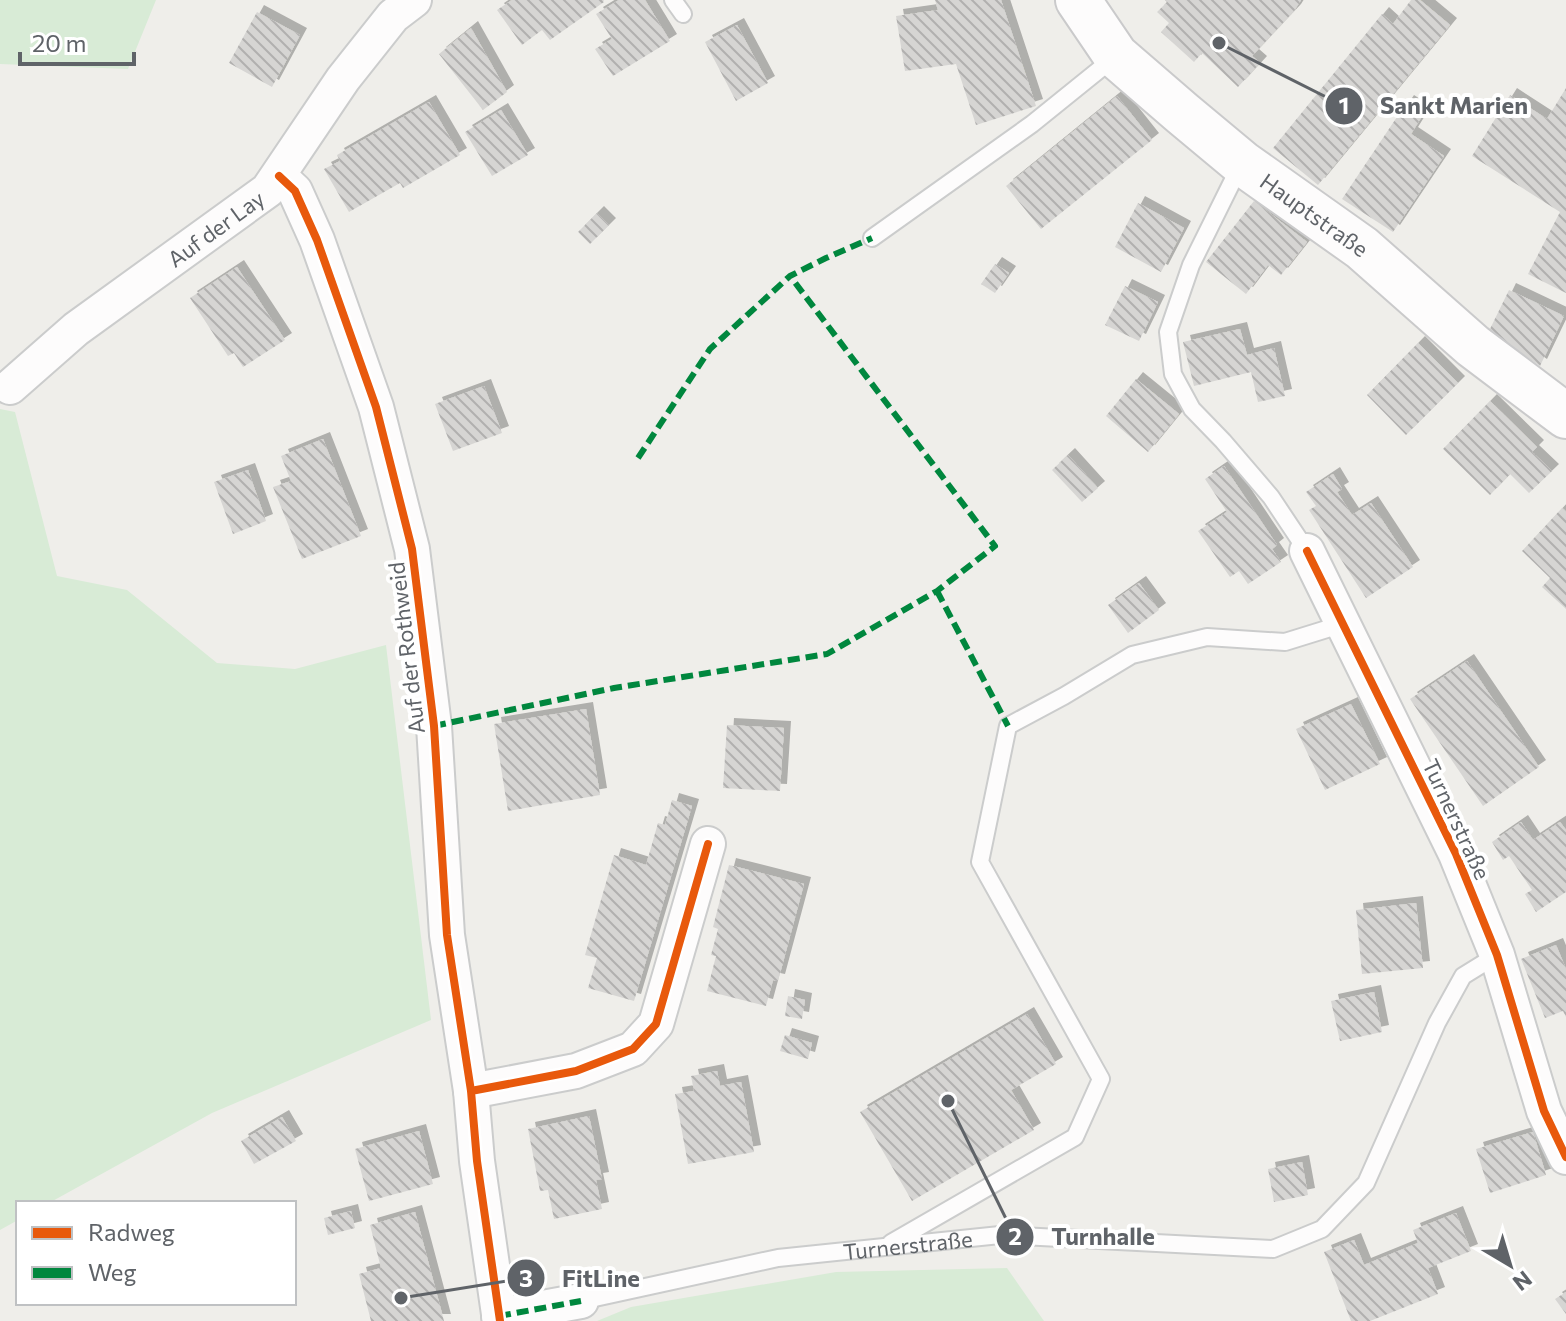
<svg xmlns="http://www.w3.org/2000/svg" width="1566" height="1321" font-family="Commissioner,sans-serif">
  <style>
    .green { fill: #d8ebd6 }
    .building { fill: url(#building-back-hatch); filter: url(#shadow) }
    .lines { fill: none; stroke-linecap: round; stroke-linejoin: round }
    .service-casing { stroke: #cbcccc; stroke-width: 20 }
    .minor-casing { stroke: #cbcccc; stroke-width: 38 }
    .secondary-casing { stroke: #cacacb; stroke-width: 48 }
    .service { stroke: #fdfcfc; stroke-width: 16 }
    .minor { stroke: #fdfcfc; stroke-width: 34 }
    .secondary { stroke: #fdfcfc; stroke-width: 44 }
    .quiet { stroke: #00873e; stroke-width: 6; stroke-dasharray: 12 6; stroke-linecap: butt }
    .cycleway-casing { stroke: #fff; stroke-width: 13 }
    .cycleway { stroke: #e8590c; stroke-width: 8 }
    .labels { text-anchor: middle; dominant-baseline: central; stroke-width: 8; stroke-linejoin: round; paint-order: stroke }
    .street-label { font-size: 22px; fill: #5f6368; stroke: #fff }
    .leader { fill: none; stroke: #5f6368; stroke-width: 3 }
    .callout-dot { fill: #5f6368; stroke: #fff; stroke-width: 3 }
    .mark-label { font-size: 24px; text-anchor: middle; font-weight: bold; fill: #fff }
    .callout-label { font-size: 24px; text-anchor: middle; font-weight: bold; fill: #5f6368; stroke: #fff; stroke-width: 8; stroke-linejoin: round; paint-order: stroke }
  </style>
  <defs>
    <pattern id="building-back-hatch" width="6" height="6" patternUnits="userSpaceOnUse" patternTransform="scale(2)"><rect width="6" height="6" fill="#d6d5d3"/><path d="M-1 5l2 2M0 0l6 6M5-1l2 2" fill="none" stroke="#b1b0af"/></pattern>
    <filter id="shadow"><feDropShadow dx="7" dy="-7" stdDeviation="0" flood-color="#0004"/></filter>
  </defs>
  <rect width="100%" height="100%" fill="#efeeea"/>
  <path class="green" d="M0 0H156L128 69 0 64Z
    M0 409 15 412 57 576 127 590 217 663 295 669 386 645 431 1020 212 1113 49 1203H18V1220L0 1230Z
    M1007 1268 1044 1321H597L631 1307 836 1272Z"/>
  <path class="building" d="M512 0H602L604 2 550 40 542 30 522 45 497 10Z
    M619 0H645L670 41 613 76 595 49 612 39 596 14Z
    M935 0H1001L1036 106 976 125 956 64 905 71 896 16 938 10Z
    M1165 0H1301L1294 11 1252 56 1260 63 1238 87 1202 53 1194 62 1161 32 1169 23 1157 12 1167 2Z
    M1411 0H1420L1450 25 1318 185 1273 148 1382 14 1393 24Z
    M257 12 300 35 272 87 229 63Z
    M737 25 768 83 736 101 705 42Z
    M471 28 507 92 483 110 439 54Z
    M1566 88V293L1528 274 1560 212 1472 156 1510 95 1547 119Z
    M1117 96 1152 140 1041 229 1006 186Z
    M429 102 460 155 403 188 400 183 349 212 324 169 340 161 337 155Z
    M1407 102 1424 113 1411 134 1444 156 1393 232 1342 199Z
    M501 110 528 155 492 176 465 132Z
    M1254 201 1307 242 1281 275 1268 265 1246 294 1206 262Z
    M1138 203 1184 228 1161 272 1115 247Z
    M597 213 609 225 590 244 578 232Z
    M995 264 1009 273 995 293 981 284Z
    M237 267 285 340 243 367 234 353 228 356 190 298Z
    M1125 286 1158 302 1139 341 1105 325Z
    M1509 290 1564 316 1540 366 1489 331Z
    M1240 329 1247 355 1274 348 1285 396 1258 402 1251 372 1194 386 1183 342Z
    M1418 343 1458 383 1406 435 1367 395Z
    M1136 379 1179 414 1148 452 1106 416Z
    M484 386 502 433 453 451 435 404Z
    M1490 401 1537 447 1532 452 1552 471 1529 493 1510 474 1490 495 1443 449Z
    M323 439 361 536 302 559 273 487 291 481 281 456Z
    M1068 455 1098 488 1082 502 1052 470Z
    M1224 466 1277 545 1272 549 1281 562 1248 584 1239 571 1230 577 1198 531 1227 512 1205 479Z
    M248 470 266 521 233 534 214 482Z
    M1333 474 1342 489 1337 492 1352 515 1371 503 1413 567 1366 598 1309 510 1316 506 1306 492Z
    M1562 508 1566 511V609L1542 587 1550 578 1522 551Z
    M1139 583 1159 610 1128 633 1108 605Z
    M1467 661 1539 767 1483 806 1410 699Z
    M1351 704 1380 764 1325 790 1296 729Z
    M586 709 600 795 508 811 494 724Z
    M727 725 784 728 780 791 723 788Z
    M672 800 692 806 634 1001 588 988 597 958 585 955 614 855 646 865 658 823 665 825Z
    M1521 822 1533 840 1560 822 1566 830V892L1536 912 1525 894 1532 890 1509 856 1503 860 1492 842Z
    M729 865 804 884 778 981 773 980 766 1006 707 991 716 956 711 955 718 929 713 927Z
    M1416 903 1423 968 1362 974 1356 910Z
    M1556 945 1566 969V1017L1563 1011 1545 1018 1521 959Z
    M1374 992 1382 1032 1340 1041 1331 1001Z
    M788 996 805 1000 802 1019 785 1016Z
    M1027 1014 1056 1064 1011 1090 1034 1130 912 1201 860 1112Z
    M785 1035 812 1043 808 1059 780 1051Z
    M717 1071 720 1086 741 1082 754 1152 688 1164 675 1094 694 1091 691 1076Z
    M589 1116 602 1179 596 1180 602 1209 554 1219 548 1190 540 1191 528 1129Z
    M282 1117 296 1141 254 1164 241 1141Z
    M419 1131 433 1184 369 1201 355 1149Z
    M1533 1132 1546 1175 1490 1193 1476 1149Z
    M1302 1162 1308 1195 1274 1202 1268 1169Z
    M351 1211 355 1228 328 1235 324 1218Z
    M415 1212 444 1321H371L359 1274 381 1268 370 1225Z
    M1456 1213 1471 1251 1428 1268 1438 1294 1370 1321H1351L1324 1252 1354 1240 1364 1265 1418 1243 1413 1230Z
    M1566 1292V1314L1555 1299Z"/>
  <g class="lines">
    <defs>
      <g id="service">
        <path d="M673 0 683 14"/>
        <path d="M1241 164 1191 265 1168 332 1173 374 1192 409 1223 441 1271 497 1307 551"/>
        <path d="M872 238 1032 124 1115 57"/>
        <path d="M891 1243 1075 1137 1101 1079 980 862 1008 726 1064 696 1132 655 1207 637 1285 642 1343 624"/>
        <path id="s1" d="M581 1301 778 1258 1000 1235 1273 1249 1322 1229 1366 1183 1437 1023 1463 976 1497 955"/>
      </g>
      <g id="minor">
        <path d="M279 176 295 191 317 240 376 407 412 549 434 726 447 935 471 1091 477 1161 500 1321"/>
        <path id="s2" d="M10 387 76 329 268 190 343 79 393 16 414 0"/>
        <path d="M1307 551 1456 854 1497 955 1544 1111 1566 1157"/>
        <path d="M471 1091 576 1071 633 1049 656 1024 708 844"/>
        <path d="M499 1316 581 1301"/>
      </g>
      <g id="secondary">
        <path id="s3" d="M1078 0 1116 56 1182 113 1242 163 1362 248 1473 346 1566 416"/>
      </g>
    </defs>
    <use href="#service" class="service-casing"/>
    <use href="#minor" class="minor-casing"/>
    <use href="#secondary" class="secondary-casing"/>
    <use href="#service" class="service"/>
    <use href="#minor" class="minor"/>
    <use href="#secondary" class="secondary"/>
    <path class="quiet" d="M638 458 710 349 790 276 826 258 872 238
      M937 591 1008 726
      M434 726 614 688 827 654 937 591 995 546 790 276
      M499 1316 581 1301"/>
    <defs>
      <path id="cycleway" d="M279 176 295 191 317 240 376 407 412 549 434 726 447 935 471 1091 477 1161 500 1321
        M1307 551 1456 854 1497 955 1544 1111 1566 1157
        M471 1091 576 1071 633 1049 656 1024 708 844"/>
    </defs>
    <use href="#cycleway" class="cycleway-casing"/>
    <use href="#cycleway" class="cycleway"/>
  </g>
  <g class="labels">
    <g class="street-label">
      <text stroke="none"><textPath href="#s3" startOffset="322">Hauptstraße</textPath></text>
      <text stroke="none"><textPath href="#s2" startOffset="260">Auf der Lay</textPath></text>
      <text transform="translate(406 648) rotate(-97)">Auf der Rothweid</text>
      <text transform="translate(1457 819) rotate(65)">Turnerstraße</text>
      <text stroke="none"><textPath href="#s1" startOffset="332">Turnerstraße</textPath></text>
    </g>
  </g>
  <path class="leader" d="M1219 43L1344 106M948 1101L1015 1237M401 1298L526 1278"/>
  <g class="callout-dot">
    <circle cx="1219" cy="43" r="8"/>
    <circle cx="948" cy="1101" r="8"/>
    <circle cx="401" cy="1298" r="8"/>
    <circle cx="1344" cy="106" r="20"/>
    <circle cx="1015" cy="1237" r="20"/>
    <circle cx="526" cy="1278" r="20"/>
  </g>
  <g class="mark-label">
    <text x="1344" y="114">1</text>
    <text x="1015" y="1245">2</text>
    <text x="526" y="1287">3</text>
  </g>
  <g class="callout-label">
    <text x="1454" y="114">Sankt Marien</text>
    <text x="1103" y="1245">Turnhalle</text>
    <text x="601" y="1287">FitLine</text>
  </g>
  <rect x="16" y="1201" width="280" height="104" fill="#ffffff" stroke="#bfc1c3" stroke-width="2"/>
  <rect x="32" y="1227" width="40" height="12" fill="#e8590c" stroke="#bfc1c3" stroke-width="2"/>
  <text x="88" y="1241" font-size="24" fill="#5f6368">Radweg</text>
  <rect x="32" y="1267" width="40" height="12" fill="#00873e" stroke="#bfc1c3" stroke-width="2"/>
  <text x="88" y="1281" font-size="24" fill="#5f6368">Weg</text>
  <g transform="translate(1510 1265) rotate(142)" stroke="#ffffff" stroke-width="6" paint-order="stroke">
  <path d="M0-6L14 30L0 20L-14 30Z" fill="#5f6368"/>
  <text y="-12" font-size="22" font-weight="bold" text-anchor="middle" fill="#5f6368">N</text>
  </g>
  <path d="M20 52v12h114v-12" fill="none" stroke="#5f6368" stroke-width="4"/>
  <text x="32" y="52" font-size="24" fill="#5f6368" stroke="#ffffff" stroke-width="6" paint-order="stroke">20 m</text>
</svg>
